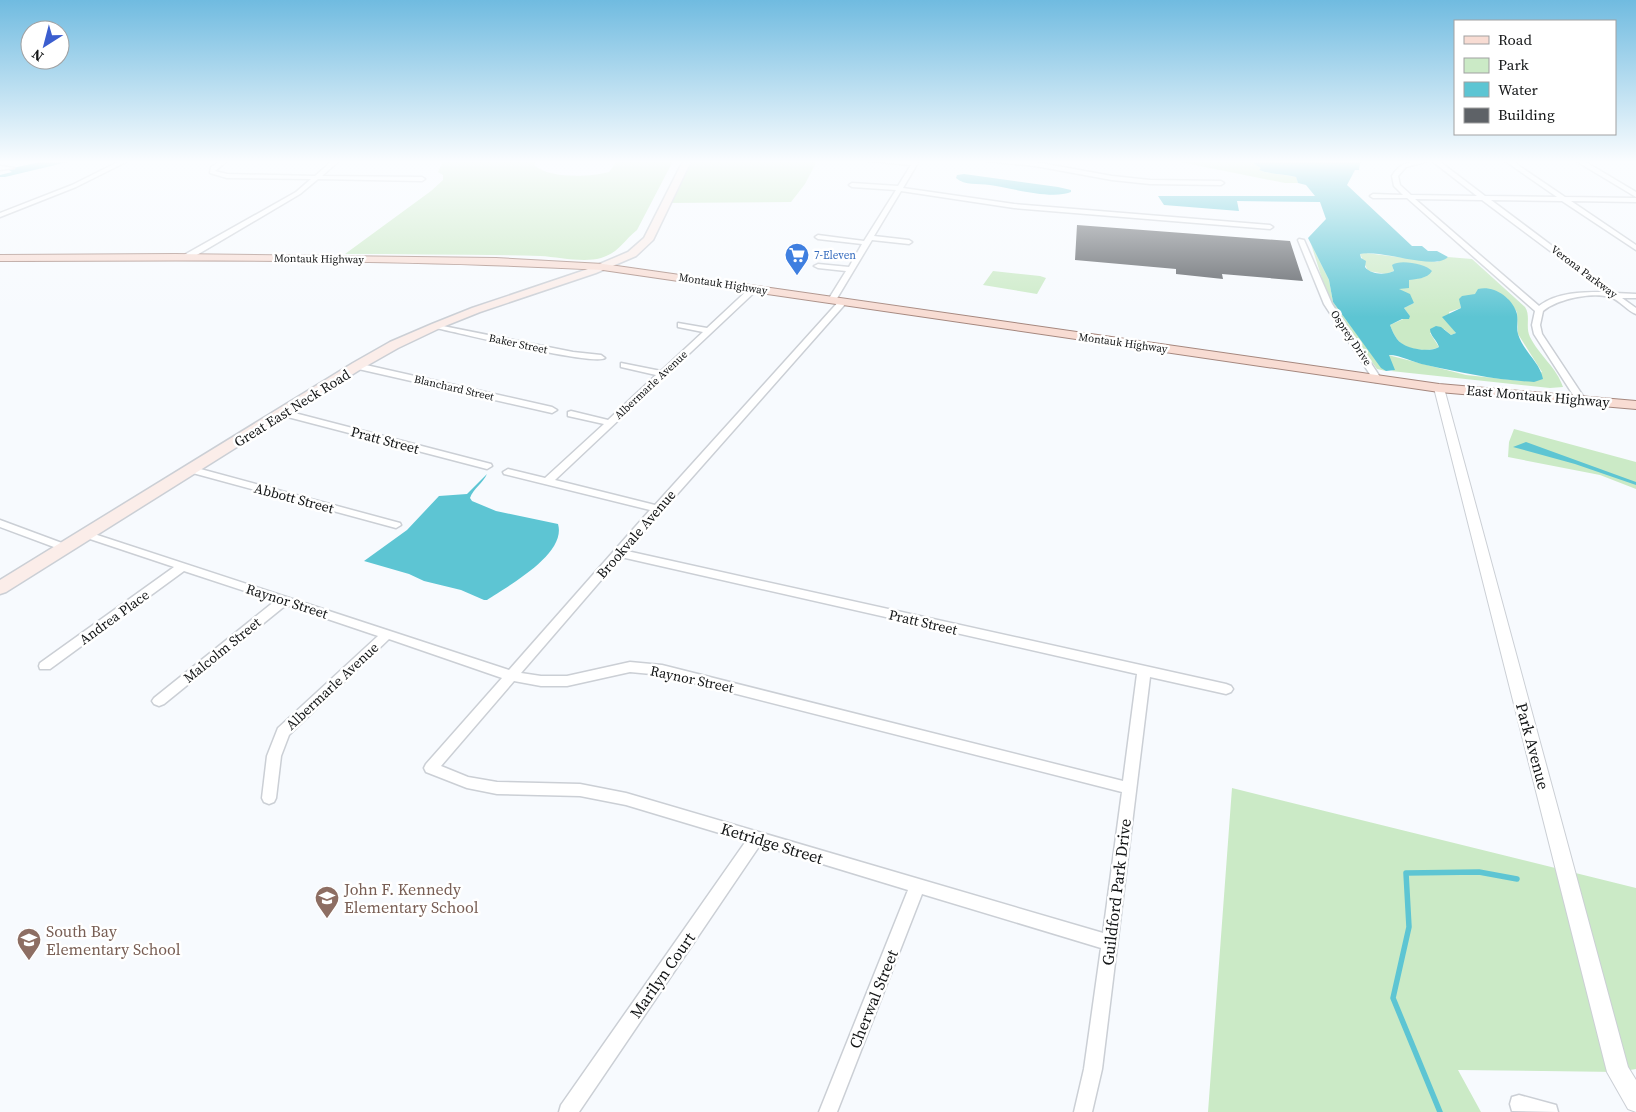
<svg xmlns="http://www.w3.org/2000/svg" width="1636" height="1112" font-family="'Source Serif 4',serif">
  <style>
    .green { fill: #cbeac6 }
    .water { fill: #5dc5d3 }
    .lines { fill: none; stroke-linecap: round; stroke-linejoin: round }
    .stream { stroke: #5dc5d3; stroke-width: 5.5 }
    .building { fill: #5e6267 }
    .minor-casing { stroke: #cbcfd5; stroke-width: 3 }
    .tertiary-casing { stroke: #cbcfd5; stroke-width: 2 }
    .secondary-casing { stroke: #cbcfd5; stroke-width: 3 }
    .primary-casing { stroke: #a5877e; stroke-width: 2 }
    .minor { fill: #fff; fill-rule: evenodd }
    .tertiary { fill: #fff; fill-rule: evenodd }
    .secondary { fill: #fbede9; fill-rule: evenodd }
    .primary { fill: #f8dcd3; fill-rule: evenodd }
    .labels { text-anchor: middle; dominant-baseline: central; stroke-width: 5; stroke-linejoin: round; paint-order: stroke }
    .far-shop-label { font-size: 11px; fill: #366cbe; stroke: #fff; text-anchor: start }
    .far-street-label { font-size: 11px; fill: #131516; stroke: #fff }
    .street-label { font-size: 14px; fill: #131516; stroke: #fff }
    .near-street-label { font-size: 16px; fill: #131516; stroke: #fff }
    .near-education-label { font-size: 16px; fill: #785e54; stroke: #fff; text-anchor: start }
  </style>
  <rect width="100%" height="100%" fill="#f7fafe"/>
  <path class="green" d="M443 161H536L534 165C549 179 590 177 609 172L617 161H673L637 230C623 241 620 252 601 258 583 263 559 257 540 256 475 254 410 255 345 254L431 191 443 180V175L438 172Z
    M687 161H817L805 184 791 202 664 203Z
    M1175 161H1269L1264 163 1255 162 1262 168 1259 170C1268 174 1285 175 1296 177L1298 183H1285Z
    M1311 244 1329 280 1333 302 1375 359 1386 371 1377 369 1330 304Z
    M1366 253 1437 262 1448 257 1472 259 1525 307C1531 316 1525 327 1530 337 1539 355 1557 368 1563 387L1550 388 1391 371 1394 370 1388 355 1466 375 1522 381 1542 372 1518 334 1517 312 1507 298C1485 293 1480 288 1460 303L1461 308 1449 312 1451 326 1456 333 1451 335 1444 329 1430 333 1439 347C1428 353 1404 350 1397 339 1394 335 1392 330 1390 325L1410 316 1404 308 1414 303 1398 289 1409 285 1408 280 1424 277 1393 269 1394 271 1386 274 1368 271 1360 254Z
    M993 271 1040 276 1046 278 1037 294 983 285Z
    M1514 429 1636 462V489L1600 475 1508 457 1509 442Z
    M1232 788 1636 888V1069L1618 1072 1458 1070 1481 1112H1208Z"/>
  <path class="water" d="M44 161H72L5 177H0V175L12 172 9 170 13 168Z
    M1269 161H1364L1360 163 1359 170H1355L1347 185 1412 246H1422L1428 251H1437L1448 257C1434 271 1382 249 1360 254L1361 258 1366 261 1365 267C1371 275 1386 275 1394 271L1392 265C1400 259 1426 264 1432 271 1427 279 1416 279 1409 280V288L1399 289 1410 294 1414 303 1404 308 1410 316 1409 319H1402L1390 325C1392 330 1394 335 1397 339 1404 349 1429 353 1439 347 1437 340 1430 336 1430 329L1436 326 1441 327 1451 335 1456 333 1442 317 1461 308 1459 299 1462 296 1475 294 1478 289C1493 285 1511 297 1516 311 1519 318 1516 327 1518 334 1523 351 1540 362 1543 379L1534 382C1497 380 1462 373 1426 365 1414 363 1401 355 1389 355L1395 370 1386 371 1381 368 1333 302 1329 280 1308 238 1326 219 1320 202 1237 201 1239 211 1164 205 1158 196H1315L1306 185 1298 183 1296 177C1285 174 1268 174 1259 170L1261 168 1253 163Z
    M964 174 1058 187 1071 190V192C1051 200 1011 188 990 185 978 183 965 186 956 178L957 175Z
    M1526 442 1636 482V485L1575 464 1513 447Z
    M487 474C483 483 473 489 470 498L472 501 496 511 558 524C567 554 508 586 487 600H484L461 590 424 581 409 574 364 561 407 530 439 496 467 494Z"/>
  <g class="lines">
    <path class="stream" d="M1440 1112 1393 998 1409 927 1406 873 1479 872 1517 879"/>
  </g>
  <path class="building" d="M1077 225 1290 241 1303 281 1222 274 1223 279 1176 274V269L1075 260Z"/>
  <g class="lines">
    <defs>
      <path id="minor" d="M120 161H128L76 187 0 217V213L72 185Z
        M220 161H227L215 171 227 174 315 176 332 161H339L322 176 422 177 425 179 422 181 318 179 300 194 190 259H184V255L296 192 311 179 227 178 210 173 211 167Z
        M869 161H919L903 188 1014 204 1270 225 1273 227 1270 229 1014 208 901 191 874 236 909 240 912 242 909 244 872 240 836 300 829 302 828 300 846 271 818 268 814 266 818 264 849 267 862 244 818 239 815 237 818 235 864 241 896 190 852 187 849 185 852 183 898 186 911 165Z
        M986 161 1035 162 1112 176 1150 180 1221 181 1224 183 1221 185 1150 184 1112 180 1035 166Z
        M1428 161 1406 167 1398 176 1400 185 1411 195 1477 196 1432 161H1439L1485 196 1557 197 1505 161H1512L1565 197 1636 198V202L1571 201 1636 245V250L1562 201 1491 200 1615 293 1636 294V298H1622L1636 308V314C1627 311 1620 300 1610 297 1591 292 1558 299 1543 311L1540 325 1542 334 1585 399 1583 401H1577L1534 334 1532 325 1535 311 1407 198H1373L1370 196 1373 194 1403 195 1394 186 1392 176C1400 162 1412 161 1428 161ZM1415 199 1482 200 1605 292C1583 292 1557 292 1539 306Z
        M1576 161H1584L1636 192V197Z
        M0 166 14 168 0 170Z
        M1299 239 1304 240 1332 304 1382 380 1381 382H1375L1324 304 1298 240Z
        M752 286 759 288 555 480 655 505 840 300 847 302 627 551 1226 684 1231 686 1233 689 1231 692 1226 694 1150 677 1102 1069 1092 1112H1074L1084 1069 1101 948 922 894 837 1112H819L908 890 760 845 579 1112H559L561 1105 746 841 626 805 580 796 497 794 467 788 426 772 424 768 426 764 502 678 389 639 289 735 281 756 276 798 274 802 269 804 264 802 262 798 267 756 278 728 378 636 286 605 164 704 159 706 154 704 152 701 154 698 275 601 184 571 50 669H40L39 666 40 663 174 567 84 537 83 535 88 532 509 670 650 510 504 474 503 472 508 469 545 478 604 424 568 416V412L571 411 608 420 656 375 621 367V363L661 371 703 332 678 327V323L707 328ZM621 557 1137 674 1123 781 662 665 630 662 567 676H541L521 673ZM630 672 662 675 1122 792 1103 933 626 793 580 784 497 782 468 777 441 766 514 681 541 686H567Z
        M433 324 573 352 601 355 605 358C594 366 459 333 436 328H433Z
        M357 363 552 407 557 410 552 413 354 368 353 366Z
        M283 410 491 464 492 466 487 469 280 415V411Z
        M193 467 400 523 401 525 396 528 189 472 188 470Z
        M0 520 70 546 72 548 66 551 62 550 0 527Z
        M1519 1095 1556 1105 1558 1112 1512 1111 1510 1104 1512 1097Z"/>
      <path id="tertiary" d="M1439 385 1444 388 1628 1067 1636 1080V1112L1628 1109 1607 1072 1434 388Z"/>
      <path id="secondary" d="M683 161H691L653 240 636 256 596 273 480 312 440 328 398 348 361 369 6 592 0 594V580L353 363 390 342 432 324 472 308 588 269 628 252 644 238Z"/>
      <path id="primary" d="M175 254 496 258 603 264 1439 384 1636 401V409L1439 392 603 270C402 259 201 260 0 261V255Z"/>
    </defs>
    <use href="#minor" class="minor-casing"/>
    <use href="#tertiary" class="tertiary-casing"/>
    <use href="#secondary" class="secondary-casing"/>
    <use href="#primary" class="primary-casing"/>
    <use href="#minor" class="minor"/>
    <use href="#tertiary" class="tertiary"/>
    <use href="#secondary" class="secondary"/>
    <use href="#primary" class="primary"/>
  </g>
  <linearGradient id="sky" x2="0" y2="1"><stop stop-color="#70bbe0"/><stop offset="0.51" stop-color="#fbfdff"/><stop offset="1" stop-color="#fbfdff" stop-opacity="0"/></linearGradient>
  <rect width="1636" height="317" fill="url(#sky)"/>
  <defs>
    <symbol id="supermarket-pin" viewBox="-11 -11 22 30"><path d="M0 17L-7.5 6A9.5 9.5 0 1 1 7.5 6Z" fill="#3f7fe0" stroke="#fff"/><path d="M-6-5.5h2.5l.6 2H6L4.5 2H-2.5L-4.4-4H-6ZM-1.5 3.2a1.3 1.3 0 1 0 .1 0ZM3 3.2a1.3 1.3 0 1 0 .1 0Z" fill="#fff"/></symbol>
    <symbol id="school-pin" viewBox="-11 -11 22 30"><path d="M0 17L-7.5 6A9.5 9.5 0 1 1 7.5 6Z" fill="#8d6e63" stroke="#fff"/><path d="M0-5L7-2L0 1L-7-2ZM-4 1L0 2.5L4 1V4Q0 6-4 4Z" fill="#fff"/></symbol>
  </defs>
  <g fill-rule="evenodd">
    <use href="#supermarket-pin" x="783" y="241" width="28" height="38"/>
    <use href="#school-pin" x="313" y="884" width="28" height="38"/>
    <use href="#school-pin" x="15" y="926" width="28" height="38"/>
  </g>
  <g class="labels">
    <g class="far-shop-label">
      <text x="814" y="255">7-Eleven</text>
    </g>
    <g class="far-street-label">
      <text transform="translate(319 259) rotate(1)">Montauk Highway</text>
      <text transform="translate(1584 272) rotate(37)">Verona Parkway</text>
      <text transform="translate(723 284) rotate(9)">Montauk Highway</text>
      <text transform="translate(1351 338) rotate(56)">Osprey Drive</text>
      <text transform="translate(1123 343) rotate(8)">Montauk Highway</text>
      <text transform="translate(518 344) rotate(12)">Baker Street</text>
      <text transform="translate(651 385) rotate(-43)">Albermarle Avenue</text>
      <text transform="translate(454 388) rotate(13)">Blanchard Street</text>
    </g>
    <g class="street-label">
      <text transform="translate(1538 396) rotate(5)">East Montauk Highway</text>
      <text transform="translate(292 408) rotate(-32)">Great East Neck Road</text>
      <text transform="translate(385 440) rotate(15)">Pratt Street</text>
      <text transform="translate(294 498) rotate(15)">Abbott Street</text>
      <text transform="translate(636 534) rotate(-49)">Brookvale Avenue</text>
      <text transform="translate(287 601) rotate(18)">Raynor Street</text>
      <text transform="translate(114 617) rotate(-36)">Andrea Place</text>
      <text transform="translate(923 622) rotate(13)">Pratt Street</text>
      <text transform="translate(222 650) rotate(-39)">Malcolm Street</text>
      <text transform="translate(692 679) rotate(12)">Raynor Street</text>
      <text transform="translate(332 686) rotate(-43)">Albermarle Avenue</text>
    </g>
    <g class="near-street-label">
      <text transform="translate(1533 746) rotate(75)">Park Avenue</text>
      <text transform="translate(772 843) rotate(17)">Ketridge Street</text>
      <text transform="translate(1116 892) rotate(-83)">Guildford Park Drive</text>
      <text transform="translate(662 975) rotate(-55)">Marilyn Court</text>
      <text transform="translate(873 999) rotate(-68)">Cherwal Street</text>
    </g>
    <g class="near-education-label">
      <text x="344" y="889">John F. Kennedy<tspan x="344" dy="18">Elementary School</tspan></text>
      <text x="46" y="931">South Bay<tspan x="46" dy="18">Elementary School</tspan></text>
    </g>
  </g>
  <rect x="1454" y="20" width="162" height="115" fill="#ffffff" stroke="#a1a1a2"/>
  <rect x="1464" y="36" width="25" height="8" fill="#f8dcd3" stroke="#a1a1a2"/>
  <text x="1498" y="45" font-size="15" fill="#131516">Road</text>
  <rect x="1464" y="58" width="25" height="15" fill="#cbeac6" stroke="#a1a1a2"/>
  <text x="1498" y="70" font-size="15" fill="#131516">Park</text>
  <rect x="1464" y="82" width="25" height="15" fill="#5dc5d3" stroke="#a1a1a2"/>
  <text x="1498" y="95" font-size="15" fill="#131516">Water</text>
  <rect x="1464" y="108" width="25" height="15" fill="#5e6267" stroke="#a1a1a2"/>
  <text x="1498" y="120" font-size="15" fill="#131516">Building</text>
  <g transform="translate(45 45) rotate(216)"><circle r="24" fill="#ffffff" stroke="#a1a1a2"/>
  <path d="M0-4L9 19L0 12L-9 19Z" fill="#3b5ecf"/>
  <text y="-8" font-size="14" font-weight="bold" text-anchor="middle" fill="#131516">N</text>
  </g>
</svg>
